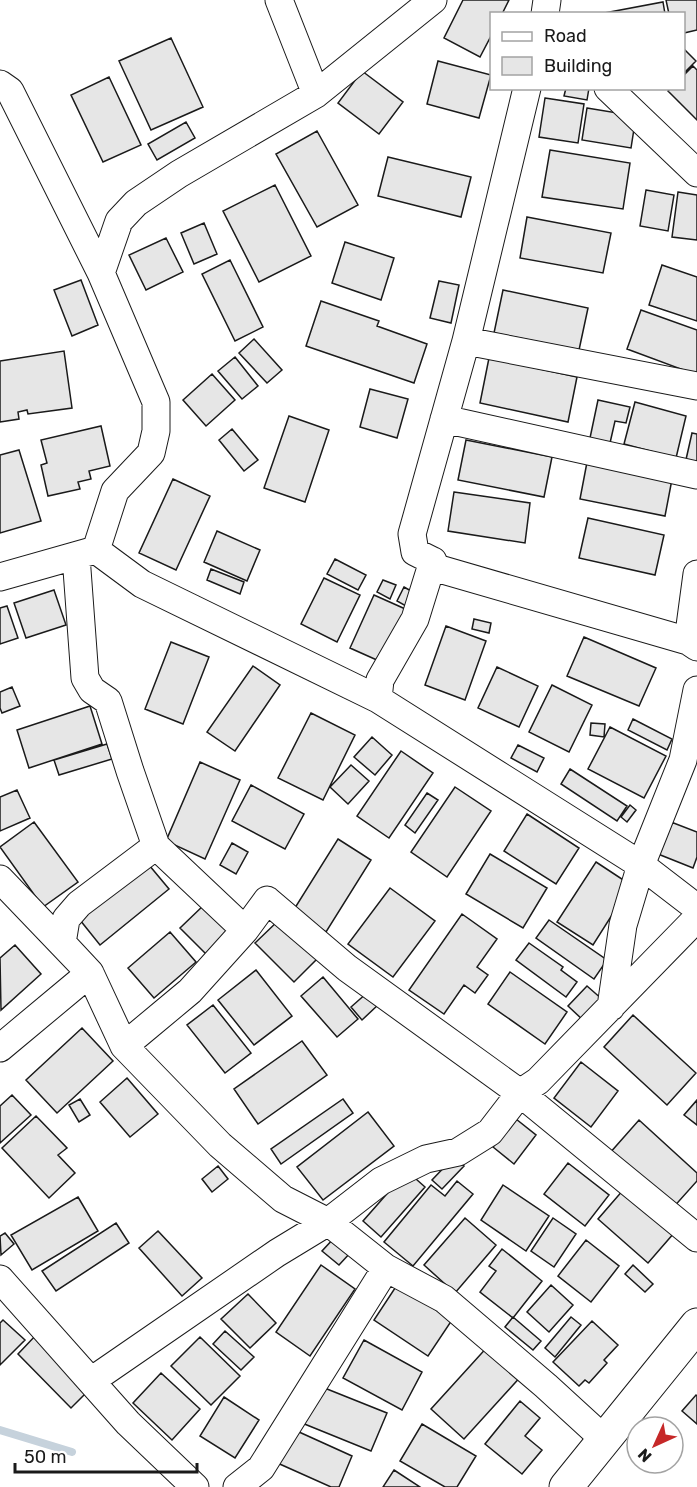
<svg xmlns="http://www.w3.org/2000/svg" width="697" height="1487" font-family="Rubik,sans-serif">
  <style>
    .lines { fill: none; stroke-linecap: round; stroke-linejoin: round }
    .stream { stroke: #c6d2dc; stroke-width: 8 }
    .building { fill: #e6e6e6; stroke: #1a1a1a; stroke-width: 1.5 }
    .minor-casing { stroke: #1a1a1a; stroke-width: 29 }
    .major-casing { stroke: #1a1a1a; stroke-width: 35 }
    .minor { stroke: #fff; stroke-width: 27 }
    .major { stroke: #fff; stroke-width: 33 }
  </style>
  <rect width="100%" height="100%" fill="#fff"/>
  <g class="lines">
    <path class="stream" d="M0 1430 72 1452"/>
  </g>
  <path class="building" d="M463 0H509L502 14H492V34L480 57 444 38Z
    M666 0H697V30L684 33V14H669Z
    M663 2 665 14H599Z
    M171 38 203 107 151 130 119 61Z
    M684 49 696 61 685 72 684 70Z
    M438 61 491 75 479 118 427 104Z
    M693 66 697 70V120L668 91 671 88H684V75Z
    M362 71 403 102 379 134 338 103Z
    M109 77 141 145 103 162 71 95Z
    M566 88H589L587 100 564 96Z
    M545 98 584 104 578 143 539 137Z
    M587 108 636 116 631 148 582 140Z
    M186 122 195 138 157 160 148 144Z
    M317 131 358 205 317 227 276 154Z
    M550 150 630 163 623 209 542 197Z
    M388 157 471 177 461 217 378 196Z
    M275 185 311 256 259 282 223 211Z
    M646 190 674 195 668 231 640 226Z
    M678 192 697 195V240L672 237Z
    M527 217 611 233 603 273 520 258Z
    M204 223 217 254 194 264 181 233Z
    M166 238 183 272 146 290 129 255Z
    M345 242 394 258 381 300 332 283Z
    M230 260 263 327 235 341 202 274Z
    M662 265 697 277V321L649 305Z
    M81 280 98 325 72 336 54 290Z
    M439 281 459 285 451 323 430 318Z
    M503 290 588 308 579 350 494 333Z
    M321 301 379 321 377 326 427 344 414 383 306 346Z
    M641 310 697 330V375L627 349Z
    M254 339 282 370 267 383 239 353Z
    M64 351 72 408 28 414 27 410 18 412 19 419 0 422V361Z
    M235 357 258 386 242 399 218 371Z
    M489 358 577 377 568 422 480 403Z
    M212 374 235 400 206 426 183 400Z
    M370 389 408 399 397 438 360 427Z
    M598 400 630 407 626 423 615 421 610 443 590 438Z
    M635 402 686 416 676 458 624 444Z
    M289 416 329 430 305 502 264 488Z
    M101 426 110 466 89 471 91 479 78 482 80 489 48 496 41 465 47 463 41 440Z
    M232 429 258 460 244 471 219 440Z
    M692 433 697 434V466L685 464Z
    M466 440 552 457 544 497 458 480Z
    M19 450 41 521 0 533V455Z
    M588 457 673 474 665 516 580 499Z
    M173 479 210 496 176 570 139 553Z
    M454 492 530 503 525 543 448 531Z
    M588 518 664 535 655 575 579 558Z
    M217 531 260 550 247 581 204 562Z
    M335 559 366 575 358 590 327 574Z
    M211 569 244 582 240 594 207 580Z
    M324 578 360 595 337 642 301 624Z
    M383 580 396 585 390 599 377 592Z
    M404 587 420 596 413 610 397 601Z
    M54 590 66 625 26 638 14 603Z
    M374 595 412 612 388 665 350 648Z
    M7 606 18 638 0 644V608Z
    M474 619 491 623 489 633 472 629Z
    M446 626 486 641 465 700 425 685Z
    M584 637 656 668 639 706 567 676Z
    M171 642 209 657 183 724 145 709Z
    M253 666 280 685 235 751 207 732Z
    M497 667 538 686 519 727 478 708Z
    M552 685 592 705 569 752 529 732Z
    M12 687 20 706 2 713 0 708V692Z
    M90 706 102 744 29 768 17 730Z
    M311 713 355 735 323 800 278 778Z
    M633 719 672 739 667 750 628 730Z
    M591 723 605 724 604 737 590 735Z
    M610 727 666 756 644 798 588 769Z
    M372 737 392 755 375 775 354 757Z
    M107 744 112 759 59 775 54 760Z
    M518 745 544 758 537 772 511 758Z
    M401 751 433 773 389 838 357 816Z
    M200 762 240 780 205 859 166 841Z
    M351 765 369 781 348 804 330 787Z
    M570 769 627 806 617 821 561 784Z
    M251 785 304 814 285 849 232 821Z
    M455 787 491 811 447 877 411 852Z
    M17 790 30 818 0 831V797Z
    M427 793 438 800 415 833 405 825Z
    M630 805 636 810 627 822 621 817Z
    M527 814 579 848 556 884 504 851Z
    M34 822 78 882 43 907 0 847Z
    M671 822 697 832V857L693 868 658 854Z
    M338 839 371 860 326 932 293 911Z
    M232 843 248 852 236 874 220 865Z
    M490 854 547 888 523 928 466 894Z
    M144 859 169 889 100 945 76 915Z
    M596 862 631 885 593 945 557 922Z
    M390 888 435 921 393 977 348 944Z
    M206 903 231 930 206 954 180 928Z
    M462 914 497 939 477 967 488 975 475 993 464 985 444 1014 409 990Z
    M280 919 318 958 294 982 255 943Z
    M549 920 607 960 594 979 536 938Z
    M170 932 196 962 154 998 128 968Z
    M529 943 563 967 561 970 577 982 566 997 516 960Z
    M15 945 41 974 1 1010 0 958Z
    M256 970 292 1016 254 1045 218 1000Z
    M510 972 567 1012 545 1044 488 1004Z
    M323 977 358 1019 337 1037 301 996Z
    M587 986 603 1000 584 1021 568 1006Z
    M368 992 379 1004 362 1020 351 1007Z
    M213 1005 251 1053 225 1073 187 1025Z
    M633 1015 696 1073 667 1105 604 1047Z
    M82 1028 113 1061 57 1113 26 1080Z
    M302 1041 327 1075 258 1124 234 1089Z
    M581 1062 618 1091 591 1127 554 1098Z
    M127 1078 158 1114 130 1137 100 1102Z
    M12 1095 31 1115 0 1143V1106Z
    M80 1099 90 1115 79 1122 69 1105Z
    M343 1099 353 1113 281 1164 271 1149Z
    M697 1100V1125L684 1115Z
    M368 1112 394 1146 323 1200 297 1167Z
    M36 1116 67 1148 58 1155 75 1173 49 1198 2 1148Z
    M516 1119 536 1135 514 1164 493 1147Z
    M639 1120 697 1173V1181L671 1210 609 1154Z
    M454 1157 464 1166 442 1189 432 1180Z
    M568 1163 609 1195 585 1226 544 1194Z
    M218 1166 228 1179 212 1192 202 1179Z
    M407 1171 425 1187 381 1237 363 1221Z
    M457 1181 473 1194 413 1266 384 1242 431 1185 445 1196Z
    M503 1185 549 1216 526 1251 481 1220Z
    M624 1189 674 1233 648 1263 598 1219Z
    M78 1197 98 1231 32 1270 11 1235Z
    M465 1218 496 1245 455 1293 424 1265Z
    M553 1218 576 1234 554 1267 531 1251Z
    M116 1223 129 1243 56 1291 42 1271Z
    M158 1231 202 1278 182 1296 139 1248Z
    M5 1233 14 1244 1 1255 0 1236Z
    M335 1237 351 1252 339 1265 322 1251Z
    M586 1240 619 1266 591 1302 558 1276Z
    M502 1249 542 1281 513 1318 480 1292 496 1271 489 1266Z
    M321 1265 355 1289 310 1356 276 1332Z
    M633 1265 653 1284 645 1292 625 1274Z
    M397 1285 452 1320 428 1356 374 1320Z
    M551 1285 573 1305 549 1332 527 1312Z
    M248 1294 276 1323 250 1348 221 1319Z
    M513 1317 541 1341 533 1350 505 1327Z
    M571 1317 581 1325 555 1357 545 1348Z
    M3 1320 25 1340 0 1365V1323Z
    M592 1321 618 1345 604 1360 607 1363 589 1383 585 1380 579 1386 553 1362Z
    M225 1331 254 1357 241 1370 213 1344Z
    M36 1335 90 1389 71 1408 18 1354Z
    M200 1337 240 1376 211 1405 171 1366Z
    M364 1340 422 1372 402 1410 343 1378Z
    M490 1344 523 1374 464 1439 431 1409Z
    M161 1373 200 1409 172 1440 133 1403Z
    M317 1385 387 1413 371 1451 302 1423Z
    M696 1395 697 1396V1424L682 1411Z
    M224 1397 259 1420 235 1458 200 1436Z
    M520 1401 540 1418 525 1436 542 1450 522 1474 485 1444Z
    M422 1424 476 1456 457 1487H445L400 1461Z
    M288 1427 352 1456 339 1487H331L273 1461Z
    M394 1470 420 1487H383Z"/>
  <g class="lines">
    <defs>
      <path id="minor" d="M279 0 316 94
        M545 14 547 0
        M0 84 10 91 101 273 156 402V431L151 453 115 491 96 550
        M527 88 466 341 412 534 415 552 433 561 436 568 688 641 697 647
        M608 88 697 173
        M101 273 119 221 136 203 179 174 316 94 433 0
        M466 341 697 386
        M444 419 697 475
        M96 550 142 584 378 699 641 865 697 908
        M76 556 85 678 92 690 108 701 130 771 156 846 245 930
        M0 577 92 551
        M688 641 697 574
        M378 699 380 680 415 619 433 561
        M0 879 90 973 124 1046 220 1145 283 1199 328 1222 386 1268 444 1299 546 1386 605 1440
        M611 1007 623 925 641 865 683 760 697 690
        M124 1046 190 991 245 930 267 900 347 968 520 1093 697 1238
        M0 1048 90 973 62 943 66 919 79 904 156 846
        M0 1279 128 1423 195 1487
        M91 1381 277 1253 328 1222 381 1181 426 1159 458 1152 490 1132 520 1093 538 1081 697 918
        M237 1487 261 1468 386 1268"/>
      <path id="major" d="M566 1487 697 1325"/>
    </defs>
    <use href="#minor" class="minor-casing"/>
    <use href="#major" class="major-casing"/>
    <use href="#minor" class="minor"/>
    <use href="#major" class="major"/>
  </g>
  <rect x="490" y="12" width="195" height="78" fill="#ffffff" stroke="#a3a3a3" stroke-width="1.5"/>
  <rect x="502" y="32" width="30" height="9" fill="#ffffff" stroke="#a3a3a3" stroke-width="1.5"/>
  <text x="544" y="42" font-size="18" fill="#1a1a1a">Road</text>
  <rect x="502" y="57" width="30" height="18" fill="#e6e6e6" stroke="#a3a3a3" stroke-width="1.5"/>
  <text x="544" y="72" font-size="18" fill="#1a1a1a">Building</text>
  <g transform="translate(655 1445) rotate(225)"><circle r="28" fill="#ffffff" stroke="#a3a3a3" stroke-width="1.5"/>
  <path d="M0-4.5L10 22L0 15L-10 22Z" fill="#c62828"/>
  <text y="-9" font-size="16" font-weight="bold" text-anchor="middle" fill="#1a1a1a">N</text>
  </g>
  <path d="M15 1463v9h182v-9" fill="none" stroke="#1a1a1a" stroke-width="3"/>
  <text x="24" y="1463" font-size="18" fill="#1a1a1a" stroke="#ffffff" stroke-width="4.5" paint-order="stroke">50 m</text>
</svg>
